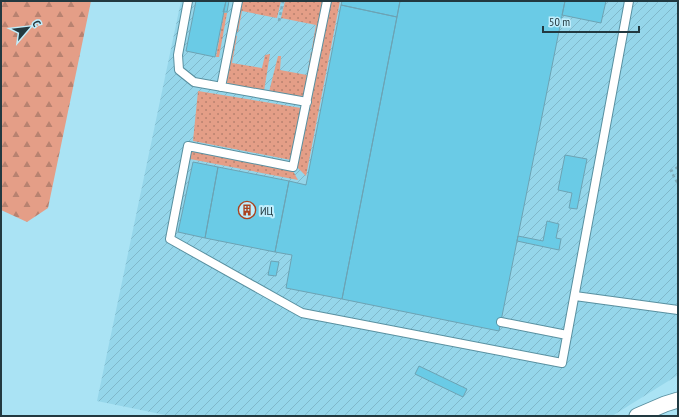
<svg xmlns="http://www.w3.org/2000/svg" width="679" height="417" font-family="'PT Sans Narrow',sans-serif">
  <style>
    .industrial { fill: url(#industrial-furrows) }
    .grass { fill: url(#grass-dots) }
    .forest { fill: url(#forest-firs) }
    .building { fill: #6acbe6; stroke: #6ca3b4 }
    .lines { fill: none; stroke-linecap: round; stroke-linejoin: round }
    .lane-casing { stroke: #5990a0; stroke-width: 10 }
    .street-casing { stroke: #5990a0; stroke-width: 17 }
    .path { stroke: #7fadbb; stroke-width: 2.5; stroke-dasharray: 3 3; stroke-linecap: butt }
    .lane { stroke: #fff; stroke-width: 8 }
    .street { stroke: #fff; stroke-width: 15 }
    .labels { text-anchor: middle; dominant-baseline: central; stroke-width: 4; stroke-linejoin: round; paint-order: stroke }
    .poi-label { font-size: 12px; fill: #223940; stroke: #c1eefc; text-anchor: start }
  </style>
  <defs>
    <pattern id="industrial-furrows" width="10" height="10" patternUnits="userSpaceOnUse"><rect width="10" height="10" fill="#95d6ea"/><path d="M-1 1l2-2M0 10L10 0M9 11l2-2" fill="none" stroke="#80b8ca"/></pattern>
    <pattern id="grass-dots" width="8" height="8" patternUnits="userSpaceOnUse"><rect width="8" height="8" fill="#e49e87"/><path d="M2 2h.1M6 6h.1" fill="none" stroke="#b88270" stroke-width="1.8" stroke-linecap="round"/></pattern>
    <pattern id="forest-firs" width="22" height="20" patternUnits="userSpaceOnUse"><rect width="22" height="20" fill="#e49e87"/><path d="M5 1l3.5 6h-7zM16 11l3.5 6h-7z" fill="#b88270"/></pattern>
  </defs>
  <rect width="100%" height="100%" fill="#aae3f4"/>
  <path class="industrial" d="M181 1H678V375L612 416H170L97 401Z"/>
  <path class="grass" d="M240 1H281L277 18 242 11 238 32 234 31Z
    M285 1H325L316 49 312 48 316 25 281 18Z
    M330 1H340L306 176 297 167Z
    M224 13H227L219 57H216Z
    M233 35 237 36 232 63 262 68 265 55 270 54 264 91 224 84Z
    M311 52H315L305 98 269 92 278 56H281L280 70 307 75Z
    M198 91 301 108 291 160 193 141Z
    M191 151 293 171 298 180 190 159Z"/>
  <path class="forest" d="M1 1H91L48 208 27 222 1 210Z"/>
  <path class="building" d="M196 1H226L215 57 186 51Z
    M226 1H229L227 12H223Z
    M342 1H400L397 17 341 5Z
    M400 1H565L499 331 342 299Z
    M565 1H606L601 23 562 15Z
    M341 5 397 17 342 299 286 288 292 255 275 252 289 181 306 185Z
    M565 155 587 159 577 209 569 208 572 193 558 190Z
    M193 162 218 167 205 238 178 232Z
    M218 167 289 181 275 252 205 238Z
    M547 221 559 224 556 238 561 239 559 250 517 241 518 236 543 241Z
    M271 261 279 262 276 276 268 275Z
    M419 366 467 389 463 397 415 374Z"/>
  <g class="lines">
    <defs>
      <path id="lane" d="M188 1 178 55 179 70 194 82 307 102
        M327 1 293 167 188 146 170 239 302 313 562 363 629 1
        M221 87 238 1
        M575 296 678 310
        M501 322 567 335"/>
      <path id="street" d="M637 416 665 404 678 400"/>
    </defs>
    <use href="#lane" class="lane-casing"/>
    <use href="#street" class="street-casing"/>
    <path class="path" d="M279 21 283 1
      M678 167 671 171 678 184"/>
    <use href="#lane" class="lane"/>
    <use href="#street" class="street"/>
  </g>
  <defs>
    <symbol id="building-ring" viewBox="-11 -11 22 22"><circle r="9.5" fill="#c1eefc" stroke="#ab4420" stroke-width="1.5"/><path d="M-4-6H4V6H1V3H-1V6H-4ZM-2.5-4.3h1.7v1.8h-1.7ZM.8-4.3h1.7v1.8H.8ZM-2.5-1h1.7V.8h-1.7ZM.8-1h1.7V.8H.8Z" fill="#ab4420"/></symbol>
  </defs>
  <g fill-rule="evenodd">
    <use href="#building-ring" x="237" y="200" width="20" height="20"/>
  </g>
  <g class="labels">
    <g class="poi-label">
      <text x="260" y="210">ИЦ</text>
    </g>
  </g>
  <rect width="679" height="417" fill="none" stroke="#223940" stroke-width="4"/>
  <g transform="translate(28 28) rotate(62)" stroke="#c1eefc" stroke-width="3" paint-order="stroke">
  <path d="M0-3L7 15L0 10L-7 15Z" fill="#223940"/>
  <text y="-6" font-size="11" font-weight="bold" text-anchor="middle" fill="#223940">С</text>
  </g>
  <path d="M543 26v6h96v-6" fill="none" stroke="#223940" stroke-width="2"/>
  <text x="549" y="26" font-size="12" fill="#223940" stroke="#c1eefc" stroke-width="3" paint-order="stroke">50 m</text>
</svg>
